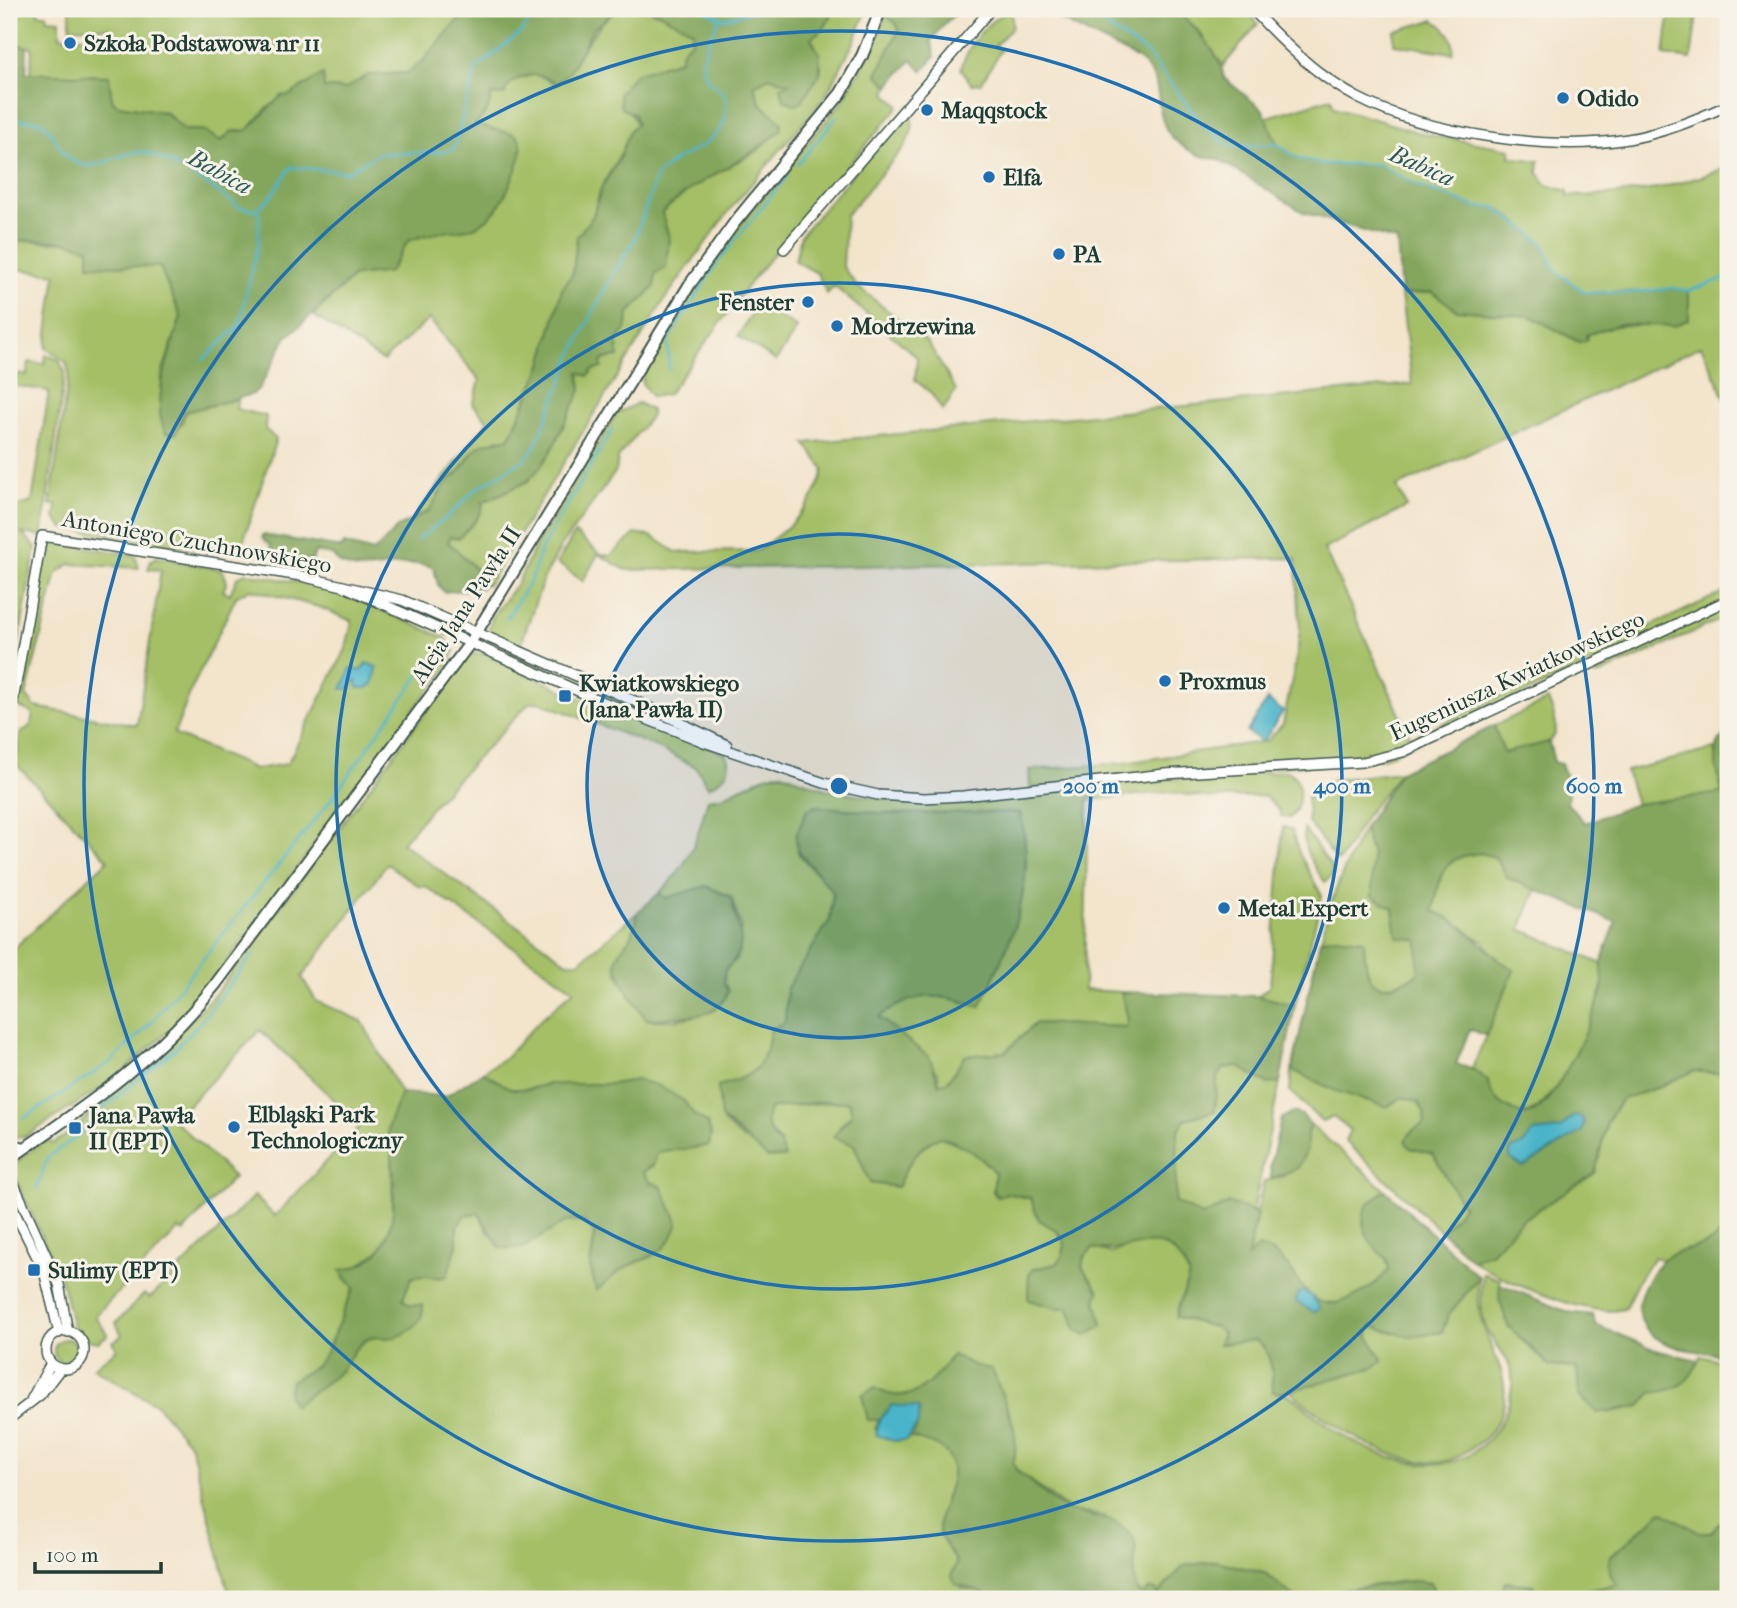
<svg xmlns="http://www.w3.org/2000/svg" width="1737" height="1608" font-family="'IM FELL French Canon',serif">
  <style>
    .green { fill: #a4bf66; stroke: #627e4d; stroke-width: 2; fill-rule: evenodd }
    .forest { fill: #83a65b; stroke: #517248; stroke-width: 2; fill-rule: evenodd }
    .water { fill: #4ab4c9; stroke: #34787e; stroke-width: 2 }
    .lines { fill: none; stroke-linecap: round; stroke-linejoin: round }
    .stream { stroke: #4ab4c9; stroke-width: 2.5 }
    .minor-casing { stroke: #3f564b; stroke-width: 12 }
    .tertiary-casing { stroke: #3f564b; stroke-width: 14 }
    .minor { stroke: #fff; stroke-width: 9 }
    .tertiary { stroke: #fff; stroke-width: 10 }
    .ring { fill: none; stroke: #1f6fb2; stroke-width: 3.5 }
    .poi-dot { fill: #1f6fb2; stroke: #f7f3e8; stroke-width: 2.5 }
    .labels { text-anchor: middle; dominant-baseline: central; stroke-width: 6; stroke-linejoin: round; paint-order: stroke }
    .poi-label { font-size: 23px; font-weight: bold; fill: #1f3d34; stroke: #f7f3e8; text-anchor: start }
    .street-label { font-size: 23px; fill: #1f3d34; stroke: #f7f3e8 }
    .water-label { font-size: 24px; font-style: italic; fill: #2a5b59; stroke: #f7f3e8 }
    .centre { fill: #1f6fb2; stroke: #f7f3e8; stroke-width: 3.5 }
    .ring-label { font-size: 21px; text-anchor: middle; font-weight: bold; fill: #1f6fb2; stroke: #f7f3e8; stroke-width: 6; stroke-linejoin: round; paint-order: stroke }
  </style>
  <rect width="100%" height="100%" fill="#f7f3e8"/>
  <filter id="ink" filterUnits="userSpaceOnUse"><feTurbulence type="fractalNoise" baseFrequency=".0143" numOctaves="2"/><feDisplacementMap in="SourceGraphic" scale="14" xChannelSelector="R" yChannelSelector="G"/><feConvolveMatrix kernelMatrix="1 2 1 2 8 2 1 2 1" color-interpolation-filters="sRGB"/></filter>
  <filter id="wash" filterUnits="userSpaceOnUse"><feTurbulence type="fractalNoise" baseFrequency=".00686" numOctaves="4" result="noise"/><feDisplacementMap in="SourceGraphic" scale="28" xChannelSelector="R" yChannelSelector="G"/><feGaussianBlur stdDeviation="1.57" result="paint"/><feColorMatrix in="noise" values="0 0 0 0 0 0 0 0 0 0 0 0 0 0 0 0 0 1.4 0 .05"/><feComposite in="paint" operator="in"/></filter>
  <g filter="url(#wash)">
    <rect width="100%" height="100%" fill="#f3e4cc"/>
    <path class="green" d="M9 9H38V14H47L48 19 60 20V36L110 38V28L70 27V9H468L423 61 407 73 368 75 345 89 324 88 323 75 267 108 248 130 231 132 221 141 202 130H184L165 112 118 105 112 100 108 76 31 74 32 47 9 44Z
      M618 9C642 9 675 13 693 31L692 41 683 48 680 60 635 74 619 93 637 124 601 188 593 216 577 237 573 273 562 289 542 365 510 437 505 440 498 439 470 455 456 477 448 479 429 511 413 518 488 421 473 404 480 380 429 319 383 361 313 315 354 276 389 272 408 241 443 230H460L497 210 519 161 514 134 478 128 475 125 487 111 492 94 518 79 536 74 557 84C584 57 586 32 618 9Z
      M835 9H867L854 42 825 97 732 207 667 296 488 585 485 583C480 569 459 555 448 542L450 537 459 538C470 525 481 521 483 502L528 481 539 469 550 452 581 390 579 371 593 370 618 347 616 341 626 329 629 313 655 286V275L669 238 662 213 691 186 759 150 777 118 760 103 754 85 769 77 810 86C833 66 814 59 811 38L824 28Z
      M1175 9H1246L1258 24 1223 66 1201 34Z
      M1670 9H1698L1691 59 1664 55Z
      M1012 10V27L995 46 1001 50 981 83 971 84 961 68C968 46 989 16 1012 10Z
      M886 16 896 23 899 30 877 74 889 86 886 93 899 106 754 277 668 394 652 397 642 383 643 371 674 320 732 235 841 103 870 53Z
      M1434 20C1447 29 1455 37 1453 53L1394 44V31Z
      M1331 98 1334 107 1424 134 1511 149 1510 157 1539 161 1538 173 1547 185 1568 191V196C1630 196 1671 189 1728 167V404L1701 346 1397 487 1407 507 1324 549 1411 738 1506 694 1508 688 1520 682 1527 684 1728 590V616L1596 676 1592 663 1383 758 1030 788 1029 770 1124 763 1267 741 1283 724 1297 655 1300 629 1296 558 626 570 598 554 583 581 557 563 575 533 600 554 610 556 635 534 651 536 676 552 757 551C787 530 816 506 824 469L805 443 1412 384 1401 295 1432 292 1457 310 1530 316 1579 342C1608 313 1654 334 1689 319V291L1584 292 1556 271 1542 242 1501 210 1476 207 1418 186 1379 164H1320L1295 157 1277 144 1264 118Z
      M907 110 911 114 913 128 905 146 846 215 843 267 857 286 928 343 956 390 943 411 930 392 915 380 917 357 834 286 827 294 817 273 795 261 801 235Z
      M31 240C56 245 64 237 89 249V265L160 266 181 317 162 373 160 412 182 424 185 412 238 399 236 409 266 416 265 429 276 439 243 542 217 552 63 528 55 518 57 505H50L69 373 66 362 46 348 56 274 9 268V241Z
      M758 304 797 328 776 361 738 336Z
      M46 355 59 360 65 372 42 536 22 533 36 547 9 693V509L32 502 49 391 9 385V373L27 375 29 362 44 364Z
      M638 403 651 410V416L618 458 616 471 562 545 544 578 519 649 495 637 489 627 494 614 518 582 535 547 617 413Z
      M53 542 135 555 139 568 70 564 57 573 26 695 35 707 137 725 161 570 148 569 151 560 157 557 223 570 227 582 223 591 230 594 237 578 245 573 326 587 446 638 454 651C449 676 416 699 404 725L221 970 173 1027 111 1082 26 1136 9 1139V953L108 860 15 763 9 783V761L15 762 20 734 31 725 33 713 17 706 19 684 43 554ZM250 589 319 607 352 621 346 649 287 764 255 769 174 734 193 686 236 597Z
      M482 639 725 747 595 696 484 645Z
      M483 653 577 697 725 753C735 770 723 780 708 787L696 767 654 746 540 702 529 703 436 802 402 843 567 962H579L637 913C636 939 625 939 617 959 612 971 637 1008 646 1019 667 1023 695 1017 716 1010L725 970 736 960 741 926 731 897 706 886 666 899 659 893C691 863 697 840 708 799L722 797 763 777 780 772 828 790 912 803 959 801 1167 779 1287 771C1304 779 1302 807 1290 818L1280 816V811L1265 796 1212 798 1167 792 1088 800 1084 990 1121 992 1128 1018 1126 1027 1036 1023 1005 1052 965 1056 948 1081 939 1084 938 1073 878 1017C918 989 937 993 980 1007 1011 940 1038 888 1020 812L891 814 816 806 807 810 798 853 833 892 830 920 787 988 785 1023 771 1029C764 1069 755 1076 718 1086L723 1122 744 1140 781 1143C768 1131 763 1126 769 1108L849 1101 852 1114 839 1127 854 1145 870 1183 897 1187C908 1164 916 1147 940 1136 963 1144 979 1154 995 1173L993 1191 997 1197 1006 1193 1031 1199 1039 1220 1056 1230 1065 1243 1063 1255 1057 1264 1033 1269 1029 1275 1028 1300 1057 1308H1069L1076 1329 1086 1335 1102 1325 1096 1300 1099 1291 1082 1267 1084 1257 1093 1248 1111 1253 1143 1241 1158 1243 1175 1252 1189 1274C1186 1290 1178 1303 1177 1317L1215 1327 1223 1333 1220 1344 1256 1340C1273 1352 1272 1372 1273 1391 1292 1393 1299 1403 1313 1414 1352 1446 1426 1484 1473 1452 1498 1435 1508 1415 1512 1386 1515 1359 1497 1352 1487 1330 1479 1312 1481 1293 1483 1273L1500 1280C1497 1324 1521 1339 1550 1366L1577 1368 1608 1413 1640 1406 1651 1393 1680 1385 1696 1367 1700 1356 1728 1363V1515L1711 1532H1698L1662 1512 1609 1558 1617 1585 1586 1591 1581 1599H1537L1533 1585 1505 1582 1500 1599H1438L1430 1583 1404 1581 1342 1590 1340 1599H1297L1264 1573 1216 1561 1184 1566 1155 1598 1139 1593C1131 1580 1133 1564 1136 1549L1103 1516 1071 1511 1017 1471 1013 1463C1023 1431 1002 1399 992 1370L975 1366 952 1355C934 1382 911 1409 875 1388L868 1419 879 1420 875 1429 906 1440 911 1437C921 1441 935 1443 943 1449 970 1471 932 1508 940 1534 943 1544 953 1554 957 1563L952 1575 962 1588 983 1592 989 1599H222L228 1589 191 1446 158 1406 93 1368 117 1349 113 1342 122 1335 116 1323 144 1294 150 1298 254 1196 275 1216 361 1125 260 1030 174 1120 234 1177 183 1232 179 1229 95 1316 108 1335 98 1342 88 1340 73 1327 61 1279 13 1173C16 1156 35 1148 49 1140L52 1144 77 1128 93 1109 148 1066 215 994 466 658 472 654ZM387 864 420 887 425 886 574 990 540 1020 506 1057 483 1072 511 1089H529L549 1084H610L638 1080 684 1101 694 1115 707 1123 711 1134 709 1145C691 1150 676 1148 658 1152L653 1165 643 1172 678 1223 651 1257 624 1268 596 1290 590 1266 595 1234 585 1222 567 1221 522 1248 488 1232 479 1213 465 1215 457 1227V1246L440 1278 424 1274 411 1278 403 1299 409 1305 380 1336 368 1339 354 1349 333 1378 312 1389 294 1406 291 1381 317 1366 326 1353 354 1287 343 1277 379 1251 393 1223 392 1153 388 1129 401 1093 362 1021 316 1001 302 977Z
      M1548 700C1570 748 1544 743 1504 753L1494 726Z
      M1714 749 1723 793 1636 804 1626 771Z
      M1400 772 1368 813 1340 860 1337 861 1308 822 1307 796 1315 795 1333 780Z
      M1283 827 1291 829 1300 855 1322 896 1295 1005 1258 996 1270 986Z
      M1364 828 1372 855V896L1393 908 1395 929 1418 939V974C1370 998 1368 986 1363 940L1334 937 1321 940C1330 899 1345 865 1364 828Z
      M1304 829 1332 868 1333 875 1325 882C1314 866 1302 851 1304 829Z
      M1481 853 1495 857 1509 879 1537 888 1520 929 1602 964C1603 971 1604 978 1603 986 1599 1012 1550 1122 1519 1113 1499 1108 1484 1086 1471 1071L1514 970 1495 958 1484 942 1433 911C1442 874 1438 857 1481 853Z
      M1237 1066 1268 1084 1280 1082 1253 1212 1230 1203 1202 1216 1175 1202 1178 1131 1185 1119 1215 1111 1217 1078 1224 1068Z
      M1292 1070 1367 1102 1402 1097 1418 1101 1424 1111 1425 1123 1412 1131 1410 1148 1433 1153 1463 1206 1442 1232 1345 1141 1350 1130 1333 1117 1322 1122 1290 1091Z
      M1694 1071 1728 1074V1224L1716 1241 1662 1260 1654 1257 1637 1282 1626 1308C1595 1321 1499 1280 1472 1260L1492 1252 1522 1220 1595 1173 1607 1122 1622 1099 1656 1088Z
      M1312 1126 1385 1190 1380 1194 1389 1269C1375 1288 1345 1310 1319 1302 1307 1298 1302 1283 1292 1277 1279 1268 1262 1263 1247 1257L1264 1181 1284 1176 1307 1149V1132Z
      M1479 1277C1478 1294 1477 1309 1483 1325 1491 1351 1508 1373 1504 1402 1501 1420 1491 1435 1476 1445 1466 1452 1454 1460 1442 1462 1392 1467 1326 1423 1290 1391L1374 1367 1382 1361 1367 1333 1371 1326 1410 1337 1442 1332 1448 1316Z
      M54 1351a12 12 0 1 1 24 0a12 12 0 1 1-24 0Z"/>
    <path class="forest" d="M468 9H618L593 29 570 71 557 84C541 70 512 72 504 95H492L487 111 475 125 514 134C524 141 522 154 518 164 508 191 495 227 461 230 442 232 427 233 408 241L389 272 354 276 286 338 260 387 253 394 185 412 176 434 166 433C149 405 172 346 181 317L160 267 89 265V249C67 238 34 240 9 241V44L27 47 26 73 109 76 112 100 118 105 165 112 184 130H202L221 141 231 132 248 130 281 96 290 95 323 74 324 88 345 89 368 75 407 73 423 61Z
      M651 9H835L824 28 811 38 820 55V74L801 102 797 105 784 100 781 87 790 83 769 77 754 85 760 103 782 123 781 130C744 164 696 178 662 213L669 238 666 268 655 274V286L629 313 626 330 616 341 619 357 604 359 601 363 602 368 593 370 588 376 579 372 581 390 550 453 539 469 528 481 483 502C481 521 470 524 459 538L450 537 448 542C457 550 481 573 485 583L481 588 444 592 438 585 434 568C402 553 353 586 332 555L315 552 312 561 271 554V546L262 538 263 535 342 548 344 544 374 552 398 527 429 511 448 479C464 474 466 457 478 447 489 439 501 443 510 437L542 365 562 289 573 273 577 237 593 216 601 189 619 159 630 130 637 124 634 114 621 108 619 93 635 74 680 60 683 48 692 41 693 31Z
      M888 9H984L959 11 945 23 931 41 935 56 923 71 911 60 889 86 877 74 899 30 896 23 886 16Z
      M1039 9H1100L1127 25 1139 9H1175C1195 28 1220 50 1224 78L1263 110 1277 144 1295 157 1320 164H1379L1418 186 1476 207H1495L1542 242 1556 271 1584 292 1628 293 1673 288 1689 291V319L1674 326 1620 324 1586 335 1587 341 1579 342 1530 316 1457 310 1432 292 1401 295 1397 241 1303 212 1218 159C1199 159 1170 143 1164 124 1154 96 1165 81 1138 59Z
      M1494 726 1504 753 1549 742 1554 762 1561 764 1569 786 1567 803 1585 823 1636 804 1722 793C1719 771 1706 748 1728 733V1074L1694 1071 1656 1088 1622 1099 1607 1122 1595 1173 1522 1220 1492 1252 1472 1260 1442 1232 1463 1206 1433 1154 1410 1148 1405 1141 1412 1131 1425 1123 1424 1111 1418 1102 1402 1097 1387 1107 1336 1091 1292 1070 1320 940 1334 937 1364 940C1366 986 1373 998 1418 974V940L1397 937 1393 908 1372 896V855L1364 828 1400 772ZM1481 853 1495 857 1509 879 1616 922C1612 935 1604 950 1602 963 1601 972 1605 981 1602 990 1595 1015 1555 1106 1531 1113 1521 1116 1514 1111 1505 1106 1495 1100 1489 1093 1488 1081L1474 1070 1456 1064 1470 1029 1486 1036 1514 970C1483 951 1469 924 1433 911 1442 874 1438 857 1481 853Z
      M816 806 891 814 1020 812C1038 888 1011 940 980 1007 940 992 915 991 879 1017L930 1058 939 1084 948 1081 965 1056 1005 1052 1036 1023 1126 1027 1128 1018 1121 992 1258 996 1295 1005 1280 1082 1268 1084 1237 1066 1224 1068 1217 1078 1215 1111 1185 1119 1178 1131 1175 1202 1202 1216 1230 1203 1257 1213 1248 1256 1258 1247C1262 1249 1269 1250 1273 1252 1303 1272 1305 1323 1355 1296 1369 1288 1379 1283 1389 1269L1386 1258C1371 1247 1355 1223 1368 1205 1372 1200 1380 1195 1385 1190L1479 1277 1448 1316 1442 1332 1410 1337 1371 1326 1367 1333 1383 1361 1374 1367 1286 1392H1273C1272 1372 1273 1352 1256 1340L1219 1344 1223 1333 1215 1327 1176 1317C1178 1302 1186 1290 1189 1274 1161 1218 1134 1258 1093 1248L1084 1257 1082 1267 1099 1291 1096 1300 1102 1325 1086 1335 1076 1329 1069 1308H1057L1028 1300 1029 1275 1033 1269 1057 1264 1063 1255 1065 1243 1056 1230 1039 1220 1031 1198 1006 1193 998 1197 993 1192 995 1173C979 1154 963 1144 940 1137 916 1147 908 1164 897 1187L870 1183 854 1145 833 1137 852 1114 849 1102 826 1101 769 1109C760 1134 779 1134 785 1157L768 1158 721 1118 718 1086C755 1076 764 1069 771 1029L785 1022 787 988 830 920 833 892 797 849 796 835 807 810Z
      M706 886 731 897C736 928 753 945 725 970L724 983 728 991C719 1017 698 1015 675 1017 664 1018 657 1021 646 1019 638 1008 612 971 617 959 624 940 636 939 637 913L659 893 666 898Z
      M483 1072 511 1089H529L549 1084H610L638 1080 659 1086 684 1101 694 1115 707 1123 711 1134 709 1145C690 1151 676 1148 658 1152L653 1165 643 1172 650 1182 661 1186 678 1223C665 1262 646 1252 617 1273 609 1278 605 1286 596 1290L590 1266 595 1234 585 1222 567 1221 522 1248H500L479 1213 465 1215 457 1227V1246L447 1276C434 1280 424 1273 411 1278L403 1299 409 1305H423C425 1323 404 1338 387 1338 380 1338 377 1336 370 1338 355 1344 351 1358 341 1370 330 1383 308 1393 294 1406L288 1394 291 1381 316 1366 326 1353 354 1288 340 1270C399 1264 396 1203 392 1157 392 1148 388 1138 388 1130 389 1118 397 1104 401 1093L446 1096Z
      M1293 1112 1302 1115 1312 1126 1307 1132V1149L1298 1168 1271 1179 1270 1166 1281 1119Z
      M1728 1224V1359C1708 1349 1685 1353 1665 1343 1635 1328 1632 1303 1650 1277 1654 1272 1658 1263 1663 1259 1690 1242 1705 1256 1728 1224Z
      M1500 1284 1567 1312 1593 1315 1595 1325 1659 1351 1698 1360C1691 1384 1674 1391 1651 1393L1640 1406 1597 1413 1579 1395 1577 1368 1550 1366 1508 1326 1499 1298Z
      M952 1355 975 1366 992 1369C1002 1399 1023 1431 1013 1463L1017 1471C1034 1483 1053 1505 1074 1512 1094 1518 1117 1517 1132 1536 1141 1549 1127 1575 1139 1593L1144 1594 1150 1588 1157 1591V1595L1184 1566 1216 1561 1264 1573 1297 1599H989L983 1592 955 1584 952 1575 957 1563C953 1554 943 1544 940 1534 933 1508 969 1471 942 1449 935 1443 921 1441 911 1437L916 1430 919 1409 899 1406 879 1420H868L862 1395 875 1388C911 1409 934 1382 952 1355Z
      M1662 1511 1698 1532H1711L1728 1515V1599H1581L1586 1591 1616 1585 1610 1574 1609 1558Z
      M1415 1581 1430 1583 1438 1599H1340L1342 1590Z
      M1505 1582 1533 1585 1537 1599H1500Z"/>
    <path class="water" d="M367 663 377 667 374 683 368 688H358L357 681H354L349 689H342L351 668 360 671Z
      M1267 700 1283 711 1263 742 1247 732Z
      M1580 1116 1584 1122 1582 1131 1523 1167 1510 1158V1150L1524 1144 1533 1132 1560 1129 1572 1117Z
      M1303 1291 1311 1295 1320 1308 1314 1312 1296 1302 1297 1294Z
      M892 1405 919 1408 918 1424 906 1440 894 1441 876 1435 879 1420Z"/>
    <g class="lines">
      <path class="stream" d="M702 9 724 19 761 9
        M1080 9 1147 53 1202 124 1226 144 1235 147 1277 144 1295 157 1320 164H1379L1418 186 1476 207H1495L1542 242 1556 271 1584 292 1628 293 1673 288 1689 291 1728 277
        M9 118 42 122C55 134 60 155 77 163 97 173 119 151 140 152 160 152 221 193 239 207L255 210 269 199 291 167 347 172 378 154 443 152 454 148 476 69 522 31 539 9
        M798 164 837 117
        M203 360 239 326 259 240V210
        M669 370 668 340 720 259 788 175
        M418 539 446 518 476 489 525 459 536 445 573 353 608 283 635 239 657 175 676 160 705 144 718 132 725 121 726 98C722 89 712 86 707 78 695 60 713 35 719 18
        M507 618 531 580 542 547 613 429
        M23 1119 111 1062 153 1021 330 801 433 656
        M36 1189 48 1157 80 1134 100 1111 175 1049 204 1018 254 953"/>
    </g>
  </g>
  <g filter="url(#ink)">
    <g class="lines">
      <defs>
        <path id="minor" d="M1252 9C1282 42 1318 77 1358 98 1428 134 1550 152 1628 139 1664 133 1696 120 1728 105
          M784 249 991 9
          M345 587 596 699 704 742 824 783 878 795 924 798 963 796 1165 774 1363 762 1403 752 1728 600
          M9 724 42 536 301 576 402 600 648 707 727 745
          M9 1173 59 1284 68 1332
          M9 1201 44 1271 59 1333
          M46 1350a19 19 0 1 1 38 0a19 19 0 1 1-38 0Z
          M31 1400 51 1363
          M9 1419 40 1395 60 1369"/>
        <path id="tertiary" d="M9 1144 25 1148
          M9 1159C85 1107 158 1058 215 985L470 643 690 284 735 222 841 93 862 56 881 9"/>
      </defs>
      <use href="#minor" class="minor-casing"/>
      <use href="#tertiary" class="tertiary-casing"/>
      <use href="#minor" class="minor"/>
      <use href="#tertiary" class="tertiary"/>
    </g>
  </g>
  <circle cx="839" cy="786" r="252" fill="#1f6fb2" fill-opacity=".12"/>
  <g class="ring">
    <circle cx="839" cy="786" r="252"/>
    <circle cx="839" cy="786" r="503"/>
    <circle cx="839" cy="786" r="755"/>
  </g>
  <g class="poi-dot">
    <circle cx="70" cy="43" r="7"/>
    <circle cx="1563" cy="98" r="7"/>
    <circle cx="927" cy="110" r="7"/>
    <circle cx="989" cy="177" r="7"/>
    <circle cx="1059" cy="254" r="7"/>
    <circle cx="808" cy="302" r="7"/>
    <circle cx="837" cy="326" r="7"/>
    <circle cx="1165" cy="681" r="7"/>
    <rect x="558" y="689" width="14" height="14" rx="3.5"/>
    <circle cx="1224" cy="908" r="7"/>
    <circle cx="234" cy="1127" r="7"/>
    <rect x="68" y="1121" width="14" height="14" rx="3.5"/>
    <rect x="27" y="1263" width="14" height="14" rx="3.5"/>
  </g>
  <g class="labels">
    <g class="poi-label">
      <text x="84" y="43">Szkoła Podstawowa nr 11</text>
      <text x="1577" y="98">Odido</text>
      <text x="941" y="110">Maqqstock</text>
      <text x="1003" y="177">Elfa</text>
      <text x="1073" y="254">PA</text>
      <text x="794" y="302" text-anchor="end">Fenster</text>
      <text x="851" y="326">Modrzewina</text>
      <text x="1179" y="681">Proxmus</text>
      <text x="579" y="683">Kwiatkowskiego<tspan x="579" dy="26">(Jana Pawła II)</tspan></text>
      <text x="1238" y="908">Metal Expert</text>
      <text x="248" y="1114">Elbląski Park<tspan x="248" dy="26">Technologiczny</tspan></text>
      <text x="89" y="1115">Jana Pawła<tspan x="89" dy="26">II (EPT)</tspan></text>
      <text x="48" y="1270">Sulimy (EPT)</text>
    </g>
    <g class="street-label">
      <text transform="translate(197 542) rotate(10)">Antoniego Czuchnowskiego</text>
      <text transform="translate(466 605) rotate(-57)">Aleja Jana Pawła II</text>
      <text transform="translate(1517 676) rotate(-25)">Eugeniusza Kwiatkowskiego</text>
    </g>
    <g class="water-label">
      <text transform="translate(1422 166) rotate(24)">Babica</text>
      <text transform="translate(220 172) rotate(29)">Babica</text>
    </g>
  </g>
  <circle cx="839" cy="786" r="10" class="centre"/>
  <g class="ring-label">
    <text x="1091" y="793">200 m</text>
    <text x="1342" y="793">400 m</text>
    <text x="1594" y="793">600 m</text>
  </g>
  <rect width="1737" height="1608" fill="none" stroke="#f7f3e8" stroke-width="35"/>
  <path d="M35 1562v10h126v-10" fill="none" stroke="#1f3d34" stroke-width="3.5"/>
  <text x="46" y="1562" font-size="21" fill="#1f3d34" stroke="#f7f3e8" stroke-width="5" paint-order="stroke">100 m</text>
</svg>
